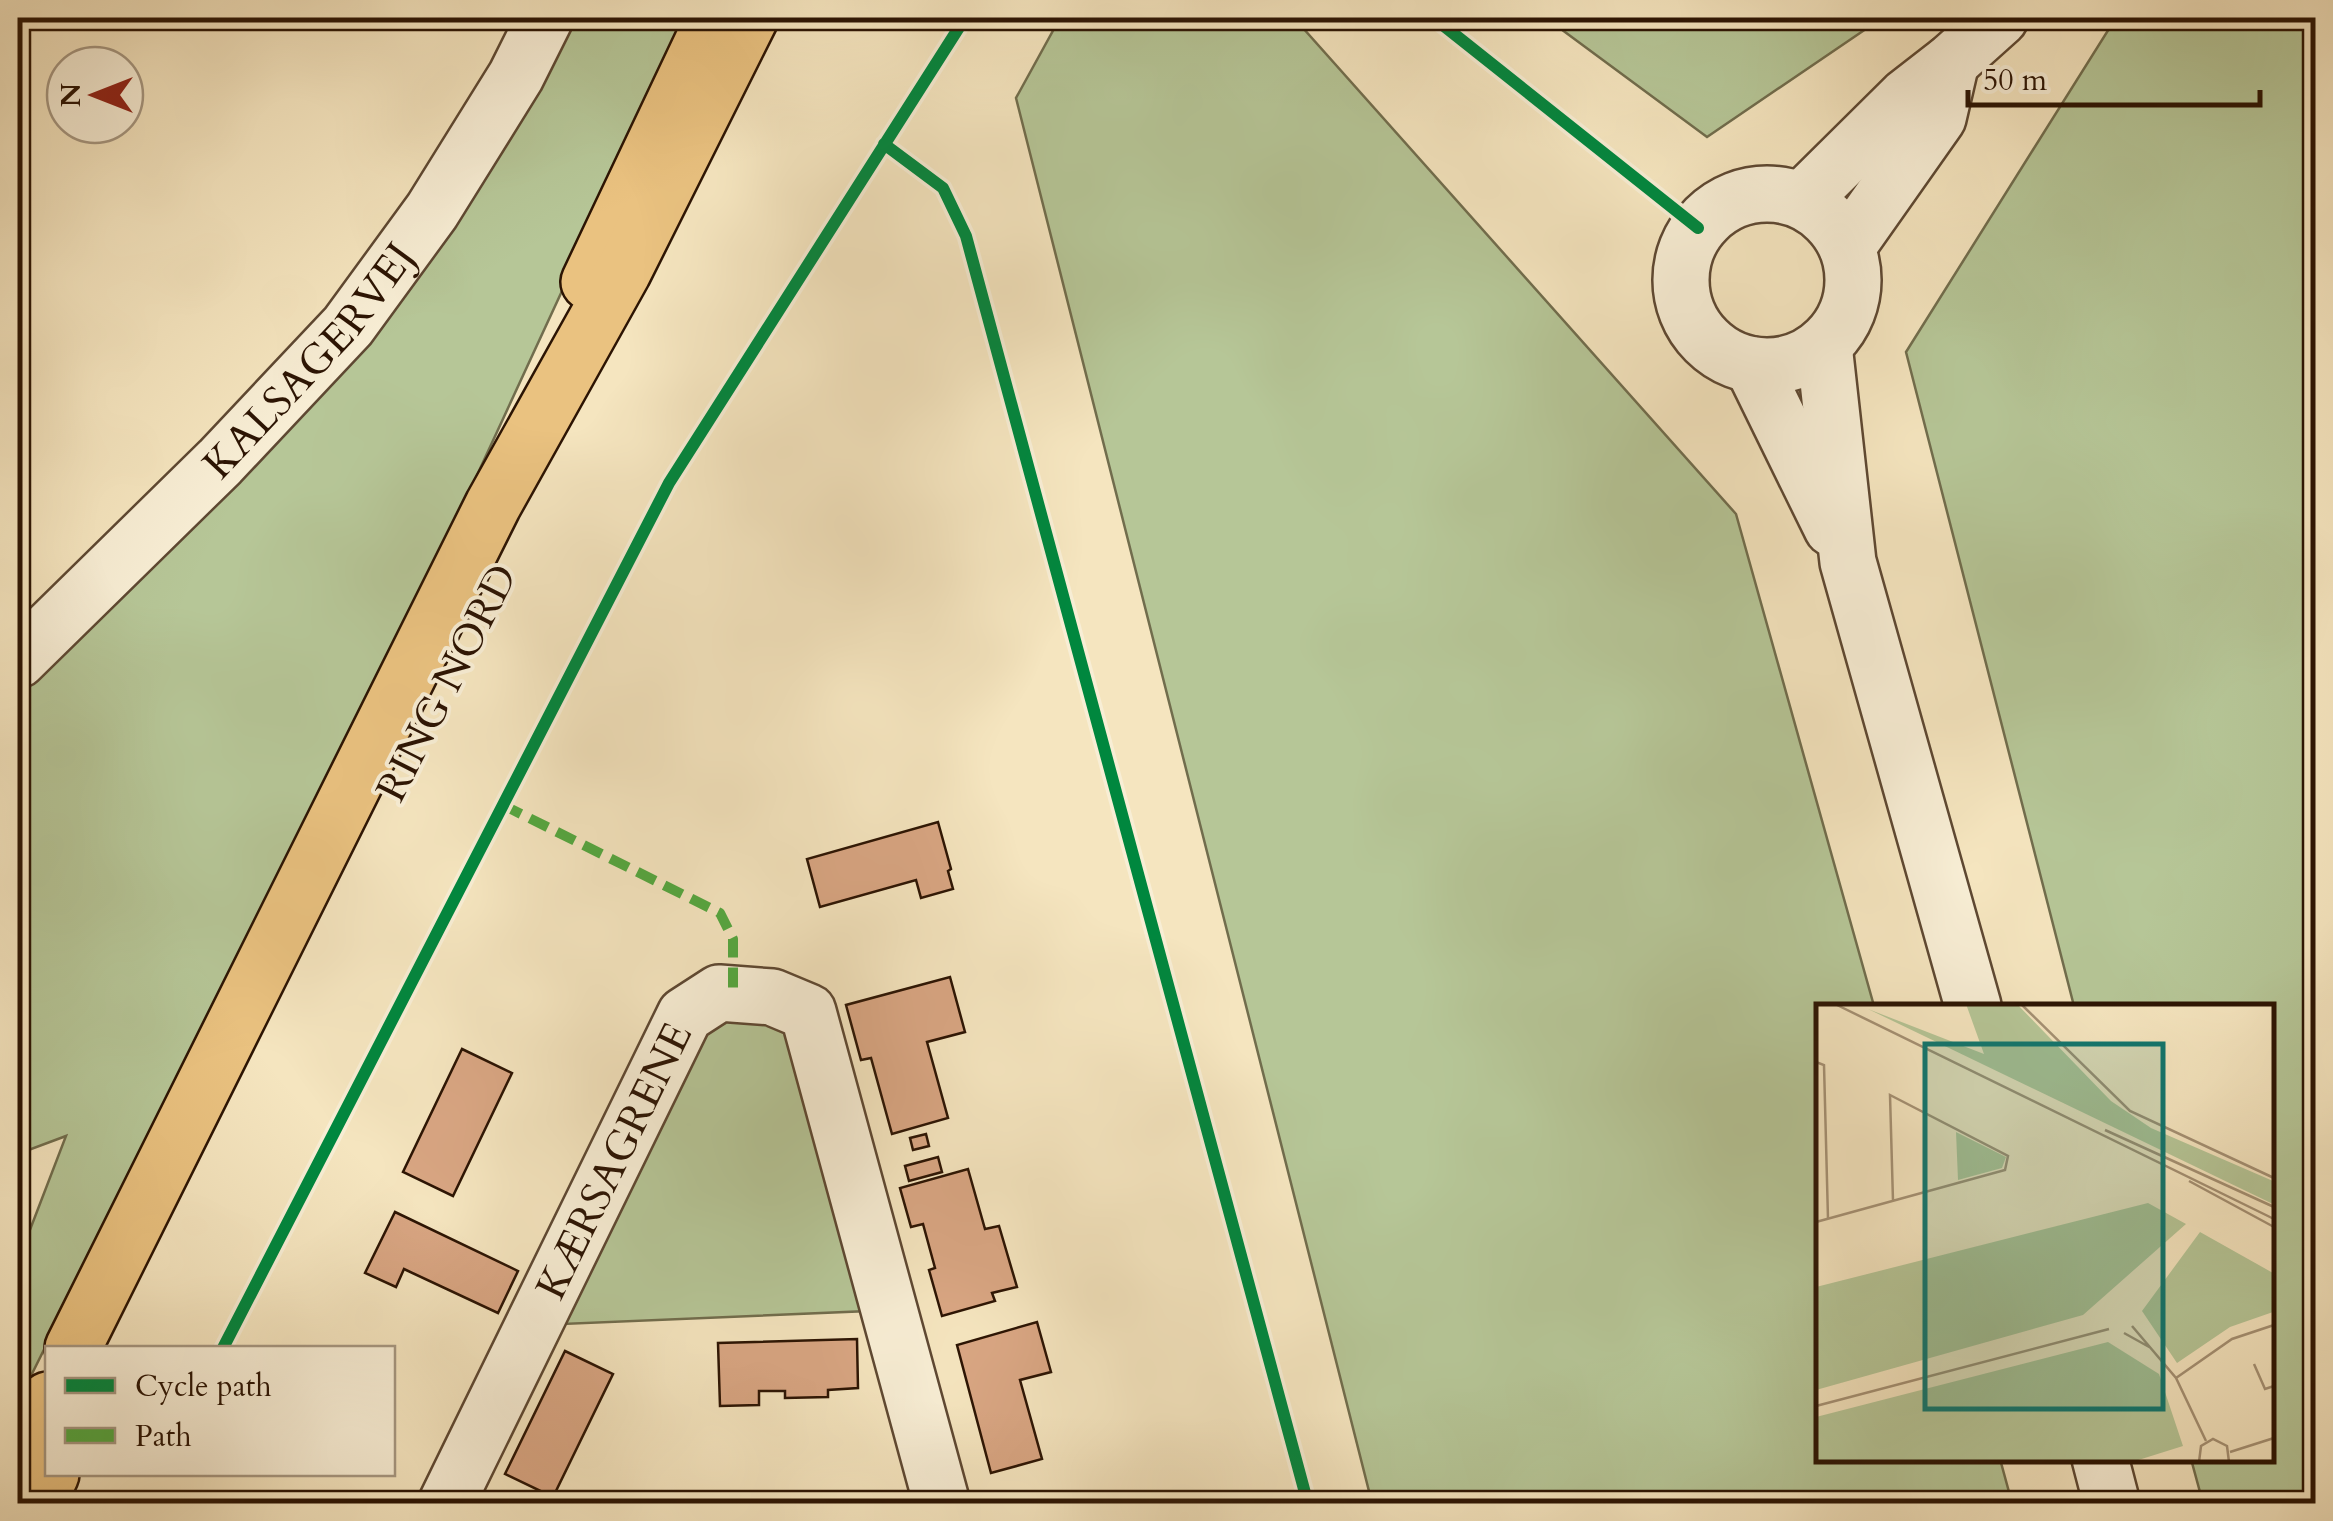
<svg xmlns="http://www.w3.org/2000/svg" width="2333" height="1521" font-family="Cardo,serif">
  <style>
    .green { fill: #b6c697; stroke: #716d4d; stroke-width: 2.5 }
    .building { fill: #d9a683; stroke: #2c1403; stroke-width: 2.5 }
    .lines { fill: none; stroke-linecap: round; stroke-linejoin: round }
    .minor-casing { stroke: #5e4832; stroke-width: 60 }
    .major-casing { stroke: #2c1403; stroke-width: 60 }
    .highway-casing { stroke: #2c1403; stroke-width: 60 }
    .minor { stroke: #f8eed5; stroke-width: 55 }
    .major { stroke: #eac280; stroke-width: 55 }
    .highway { stroke: #eac280; stroke-width: 55 }
    .quiet { stroke: #54a840; stroke-width: 10; stroke-dasharray: 20 10; stroke-linecap: butt }
    .cycleway-casing { stroke: #f8eed5; stroke-width: 19 }
    .cycleway { stroke: #00873e; stroke-width: 12 }
    .labels { text-anchor: middle; dominant-baseline: central; stroke-width: 8; stroke-linejoin: round; paint-order: stroke }
    .street-label { font-size: 42px; fill: #2c1403; stroke: #f8eed5 }
    .inset-road { fill: none; stroke: #a59174; stroke-width: 2.5 }
    .view { fill: #0f766e; fill-opacity: 0.15; stroke: #0f766e; stroke-width: 5 }
    .inset-edge { fill: none; stroke: #2c1403; stroke-width: 5 }
  </style>
  <rect width="100%" height="100%" fill="#f5e5bf"/>
  <filter id="stains"><feTurbulence type="fractalNoise" baseFrequency=".002" numOctaves="4"/><feColorMatrix values="0 0 0 0 .2 0 0 0 0 .09 0 0 0 0 .02 0 0 0 .5 -.17"/></filter>
  <radialGradient id="worn" r=".72"><stop offset=".6" stop-color="#630" stop-opacity="0"/><stop offset="1" stop-color="#630" stop-opacity=".3"/></radialGradient>
  <path class="green" d="M564 18H688L466 499 18 1402V1261L66 1136 18 1154V671L367 334Z
    M1060 18H1294L1736 514 1874 1006H1818V1458L2000 1459 2012 1503H1372L1016 98Z
    M1546 18H1882L1707 137Z
    M2132 18H2315V1503H2203L2191 1459 2270 1458V1006H2074L1906 352 2112 24Z
    M725 1008 793 1029 868 1311 563 1324 693 1029Z"/>
  <path class="building" d="M938 822 951 869 948 871 953 889 921 898 916 880 820 907 807 859Z
    M950 977 965 1032 927 1042 948 1118 892 1134 871 1058 861 1060 846 1005Z
    M462 1049 512 1073 453 1196 403 1172Z
    M926 1134 929 1146 913 1150 910 1138Z
    M938 1157 942 1172 909 1181 905 1166Z
    M968 1169 985 1229 999 1226 1017 1287 992 1293 995 1301 942 1316 929 1270 935 1268 923 1224 911 1227 900 1188Z
    M395 1212 518 1271 498 1313 404 1269 396 1287 365 1273Z
    M1037 1322 1051 1372 1020 1380 1042 1459 991 1473 957 1345Z
    M857 1339 858 1388 828 1390V1397L785 1398V1391H759V1405L720 1406 718 1343Z
    M565 1351 613 1374 553 1497 505 1474Z
    M1104 1492 1107 1504H1063Z"/>
  <g class="lines">
    <defs>
      <g id="minor">
        <circle cx="1767" cy="280" r="86"/>
        <path d="M1802 200 1906 97 1951 62 2000 18"/>
        <path d="M1847 247 1938 118 1951 62"/>
        <path d="M1824 345 1848 562 1973 1006"/>
        <path d="M1752 365 1832 528"/>
        <path id="s1" d="M18 660 220 462 348 326 432 211 516 76 545 18"/>
        <path d="M2100 1458 2112 1504"/>
        <path id="s2" d="M446 1504 685 1015 719 993 772 997 808 1012 942 1504"/>
      </g>
      <path id="major" d="M589 282 714 18"/>
      <path id="highway" d="M73 1348 493 505 623 272 750 18
        M18 1461 48 1400
        M37 1504 51 1474"/>
    </defs>
    <use href="#minor" class="minor-casing"/>
    <use href="#major" class="major-casing"/>
    <use href="#highway" class="highway-casing"/>
    <use href="#minor" class="minor"/>
    <use href="#major" class="major"/>
    <use href="#highway" class="highway"/>
    <path class="quiet" d="M503 805 720 913 733 939V994"/>
    <defs>
      <path id="cycleway" d="M1434 18 1698 228
        M884 144 943 188 966 236 1308 1504
        M223 1348 669 483 965 18"/>
    </defs>
    <use href="#cycleway" class="cycleway-casing"/>
    <use href="#cycleway" class="cycleway"/>
  </g>
  <g class="labels">
    <g class="street-label">
      <text stroke="none"><textPath href="#s1" startOffset="418">KALSAGERVEJ</textPath></text>
      <text transform="translate(447 683) rotate(-63)">RING NORD</text>
      <text stroke="none"><textPath href="#s2" startOffset="382">KÆRSAGRENE</textPath></text>
    </g>
  </g>
  <g transform="translate(1816 1004)">
    <rect width="458" height="458" fill="#f5e5bf"/>
    <path d="M150 0H201L295 97 335 124 457 177V200L52 5 168 50ZM140 128 190 153 186 164 142 176ZM332 199 370 220 267 311 0 386V283ZM384 228 457 269V308L414 323 361 359 326 307ZM292 338 343 370 367 442 316 458 0 457V413Z" fill="#b6c697"/>
    <path class="inset-road" d="M19 0 458 215M205 0 314 107 458 174M0 58 8 61 12 215M289 126 458 203M373 177 458 223M0 218 189 166 192 152 74 91 77 197M316 322 360 374 390 437M308 329 335 344M438 360 449 385 458 382M360 374 416 335 458 321M0 402 293 325M414 448 458 434M383 458 385 442 397 435 411 442 413 458"/>
    <path class="view" d="M109 40H347V405H109Z"/>
    <rect width="458" height="458" class="inset-edge"/>
  </g>
  <rect width="2333" height="1521" fill="none" stroke="#f5e5bf" stroke-width="60"/>
  <rect x="20" y="20" width="2293" height="1481" fill="none" stroke="#2c1403" stroke-width="5"/>
  <rect x="30" y="30" width="2273" height="1461" fill="none" stroke="#2c1403" stroke-width="2.5"/>
  <rect x="45" y="1346" width="350" height="130" fill="#f8eed5" stroke="#a69781" stroke-width="2.5"/>
  <rect x="65" y="1378" width="50" height="15" fill="#00873e" stroke="#a69781" stroke-width="2.5"/>
  <text x="135" y="1396" font-size="30" fill="#2c1403">Cycle path</text>
  <rect x="65" y="1428" width="50" height="15" fill="#54a840" stroke="#a69781" stroke-width="2.5"/>
  <text x="135" y="1446" font-size="30" fill="#2c1403">Path</text>
  <g transform="translate(95 95) rotate(270)"><circle r="48" fill="#f8eed5" stroke="#a69781" stroke-width="2.5"/>
  <path d="M0-8L18 38L0 25L-18 38Z" fill="#8f2418"/>
  <text y="-15" font-size="28" font-weight="bold" text-anchor="middle" fill="#2c1403">N</text>
  </g>
  <path d="M1968 90v15h292v-15" fill="none" stroke="#2c1403" stroke-width="5"/>
  <text x="1983" y="90" font-size="30" fill="#2c1403" stroke="#f8eed5" stroke-width="8" paint-order="stroke">50 m</text>
  <rect width="100%" height="100%" filter="url(#stains)"/>
  <rect width="100%" height="100%" fill="url(#worn)"/>
</svg>
